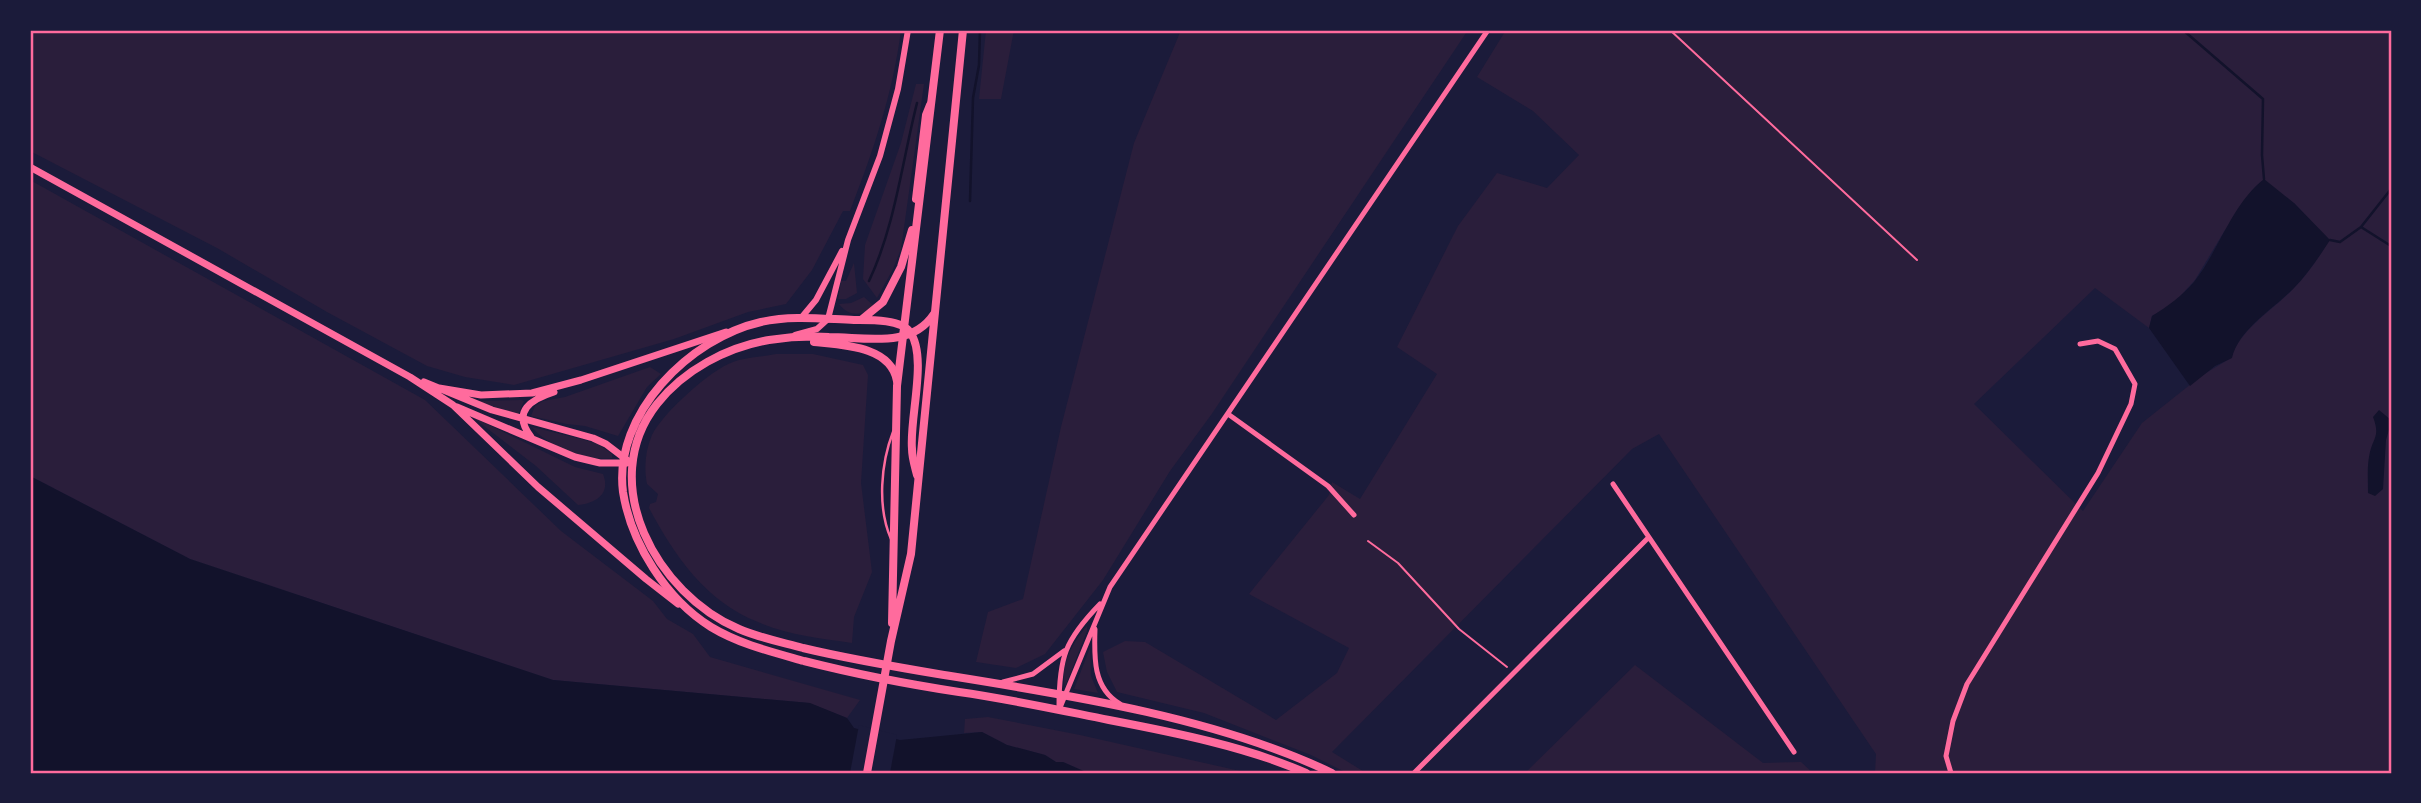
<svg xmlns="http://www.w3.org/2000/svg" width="2421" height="803" font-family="'IBM Plex Sans',sans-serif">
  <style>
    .green { fill: #2a1e3b; fill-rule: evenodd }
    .water { fill: #12122b }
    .pier { fill: #1b1b3a }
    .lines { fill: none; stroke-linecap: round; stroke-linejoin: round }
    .stream { stroke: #12122b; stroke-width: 2.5 }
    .path { stroke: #ff6b9d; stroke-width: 2 }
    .service { stroke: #ff6b9d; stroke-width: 2.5 }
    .minor { stroke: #ff6b9d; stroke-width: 5 }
    .tertiary { stroke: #ff6b9d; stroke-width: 6 }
    .secondary { stroke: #ff6b9d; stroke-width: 7 }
    .primary { stroke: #ff6b9d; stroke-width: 8 }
    .trunk { stroke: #ff6b9d; stroke-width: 8 }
    .neatline { fill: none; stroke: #ff6b9d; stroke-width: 2.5 }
  </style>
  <rect width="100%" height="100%" fill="#1b1b3a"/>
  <path class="green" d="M30 30H901C893 93 873 152 850 211H843L812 270 786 304 748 312 674 339 514 385 465 377 427 366 327 312 217 248 30 151Z
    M986 30H1014L1001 99H979Z
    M1181 30H1468L1211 415 1170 471 1103 580 1045 654 1016 668 976 662 988 612 1023 599 1061 427 1134 143Z
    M1506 30H2391V773H1875L1876 754 1659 434 1632 449 1332 752 1366 773H1347L1311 755 1204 713 1117 692 1107 672 1103 652 1125 641 1145 642 1276 720 1337 673 1349 648 1249 594 1329 495 1332 482 1360 499 1437 374 1397 347 1458 226 1497 173 1547 188 1579 155 1533 111 1477 77ZM2294 203 2329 240C2320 256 2307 275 2293 289 2273 310 2240 329 2231 358L2201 376 2142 423 2083 511 1974 404 2095 288 2149 328 2152 316 2173 304 2195 280 2225 230Z
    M916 84H924L901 249 893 269 877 298 863 279 865 245 901 143Z
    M30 180 425 400 561 531 653 601 667 619 693 634 710 657 860 700 847 718 809 703 553 680 190 559 30 476Z
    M854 263 857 293 846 299H838L841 281H846Z
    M864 297 875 307C862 315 850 318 839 304L851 303Z
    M776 354H813L863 365 868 375 861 483 872 572 854 617 852 643C820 638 787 635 758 622 706 602 674 555 649 508L650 504 656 502 658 494 647 484C644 468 645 451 652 435 662 414 710 370 733 362 746 357 762 357 776 354Z
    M650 367 661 374 647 387 618 436 585 426 567 424 531 416 535 406 543 401 565 397Z
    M521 400 524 401 518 415 477 401Z
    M471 416 575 467 603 474C611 494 596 503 578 505L536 466Z
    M532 427 581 439 598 444 612 454V458C589 462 546 446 532 427Z
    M1087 626V631L1065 687C1059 666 1073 642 1087 626Z
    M1090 648 1091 676 1098 693 1074 689Z
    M1635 665 1763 763 1801 762 1813 773H1525Z
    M988 717 1080 735 1249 773H1088L1063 762H1056L1045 755 1007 745 982 732 964 733 965 719Z"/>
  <path class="water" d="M2264 179 2294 203 2330 240C2319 257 2307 275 2293 289 2272 310 2239 329 2232 358L2215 366 2190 386 2149 328 2152 316C2168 306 2182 296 2194 282 2220 249 2231 205 2264 179Z
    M2379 410 2391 420V423L2386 440 2383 489 2375 496 2368 493C2368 481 2367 468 2369 457 2372 437 2381 438 2373 417Z
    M30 476 190 559 553 680 810 703 847 718 854 728 900 740 982 732 1007 745 1045 755 1056 762H1063L1088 773H30Z"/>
  <path class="pier" d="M859 725 897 735 890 773H850Z"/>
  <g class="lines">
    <path class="stream" d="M2183 30 2263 99 2262 155 2264 179
      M970 201 973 98 979 65 980 30
      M2361 227 2391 189
      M2330 240 2340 242 2361 227 2391 246
      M869 281C895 226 902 162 917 103"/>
    <path class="path" d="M1670 30 1917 260
      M1368 541 1398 563 1459 629 1507 667"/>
    <path class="service" d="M891 539C877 507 881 463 893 432"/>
    <path class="minor" d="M1228 414 1328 486 1354 515
      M1613 484 1794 752
      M1095 629C1094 658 1093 688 1120 704
      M1003 682 1033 674 1064 651
      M1059 707C1059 657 1065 640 1100 604
      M1059 710 1110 587 1488 30
      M1414 773 1648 538
      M1951 773 1946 756 1953 721 1967 684 2098 473 2131 404 2135 384 2115 349 2098 341 2080 344"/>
    <path class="tertiary" d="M801 318 816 300 842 251
      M795 335 817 329 828 319 848 240 880 156 898 89 908 30"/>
    <path class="secondary" d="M30 167 410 377 453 405 538 487 646 579 678 604
      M424 382 492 410 593 438 606 444 627 460
      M439 388 481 395 532 393 581 380 726 332
      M457 407 575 457 600 463H627
      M531 437C511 411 532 399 554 392"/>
    <path class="primary" d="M916 199 926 115 930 105
      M934 314C911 349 865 337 829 337 810 336 789 337 769 340 727 347 684 370 657 404 595 483 657 594 739 629 760 638 781 642 803 648 849 659 896 667 944 675 1069 695 1218 718 1332 773
      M861 320 883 302 901 267 912 230
      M814 342C843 345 891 346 897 381
      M917 475C915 467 912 458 912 449 909 419 928 357 910 332 901 319 869 320 854 320 824 319 791 315 761 322 690 338 613 414 623 492 631 543 666 599 711 627 739 644 772 652 804 661 855 674 907 684 959 692 1009 699 1059 710 1109 720 1172 732 1248 747 1306 773"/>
    <path class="trunk" d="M892 623 897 386 940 30
      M867 773 891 641 911 554 963 30"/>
  </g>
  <rect width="2421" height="803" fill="none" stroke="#1b1b3a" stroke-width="63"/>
  <rect x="32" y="32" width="2358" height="740" class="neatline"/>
</svg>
